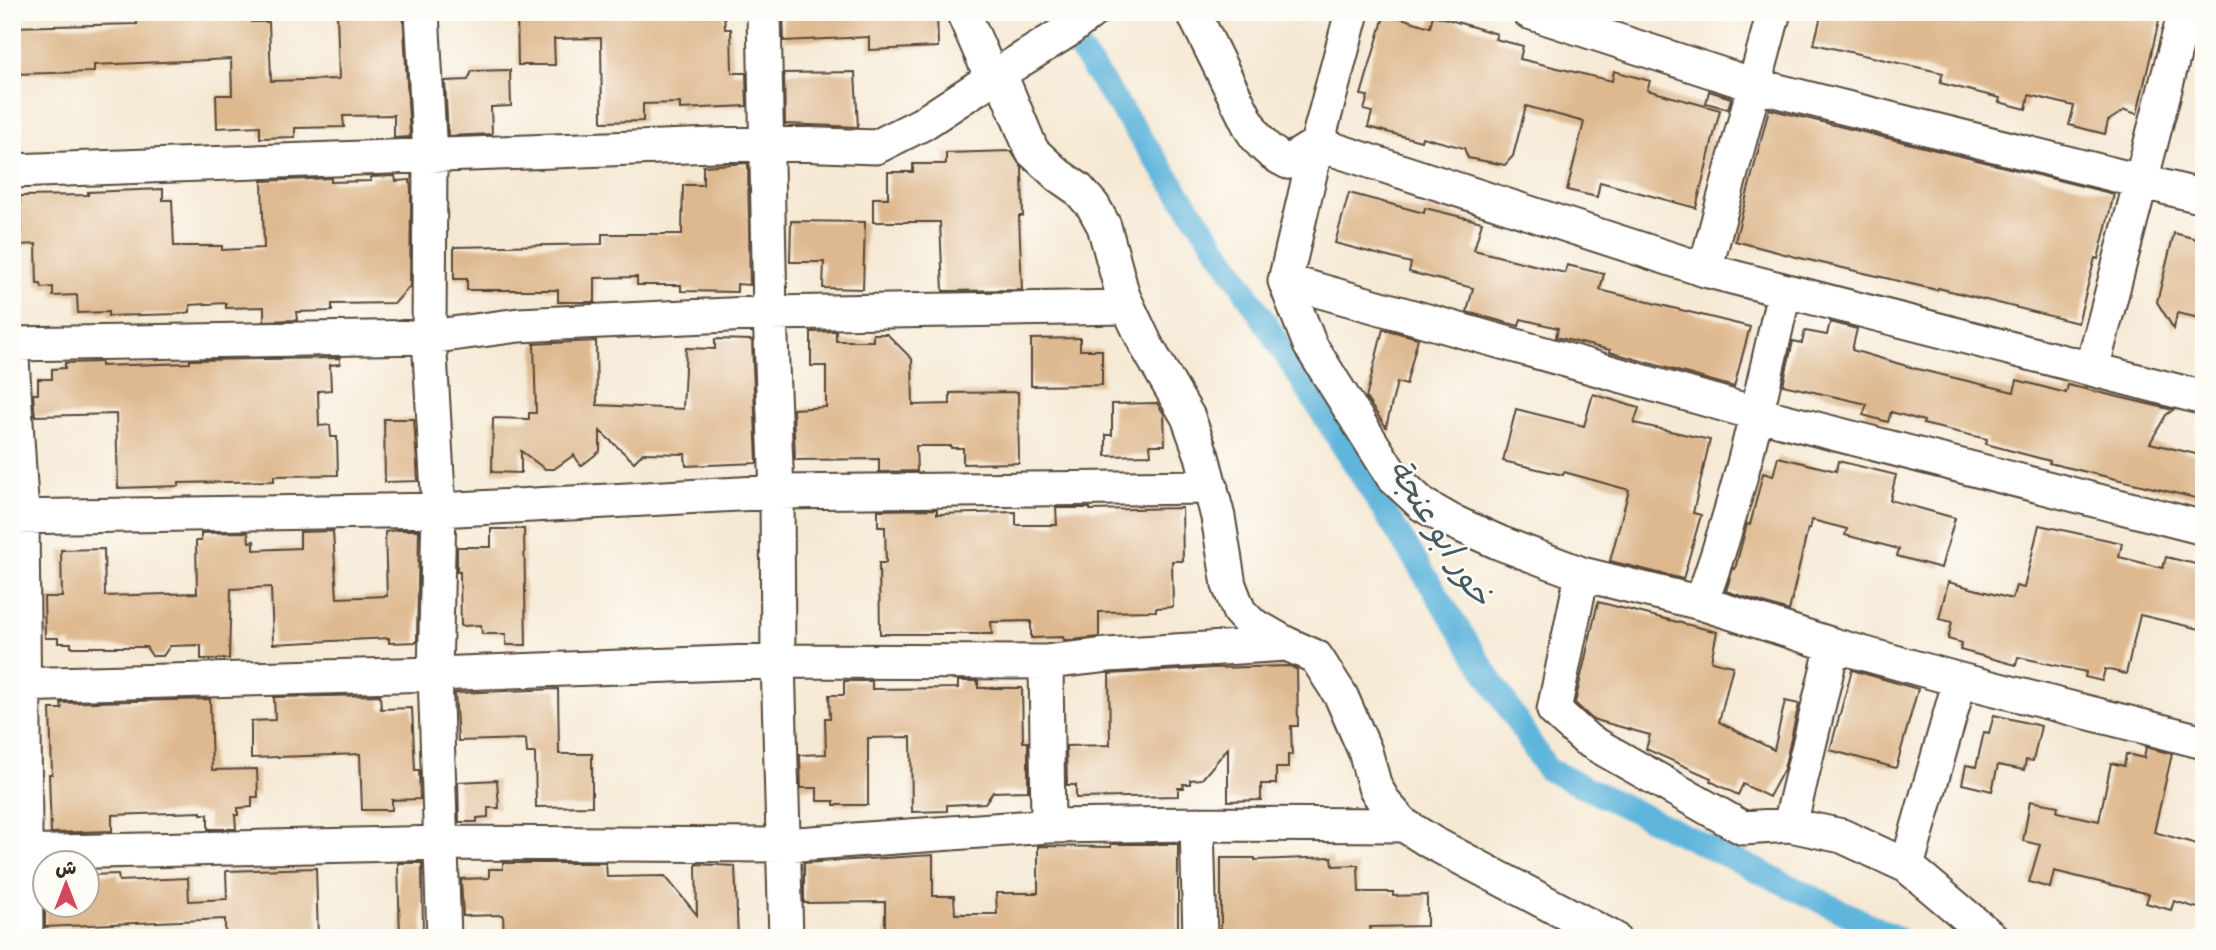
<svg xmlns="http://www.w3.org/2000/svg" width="2216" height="950" font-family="'Indie Flower','Playpen Sans Arabic',sans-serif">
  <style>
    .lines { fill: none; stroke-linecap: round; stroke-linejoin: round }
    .canal { stroke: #5eb5db; stroke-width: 24 }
    .building { fill: #deb990 }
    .minor-casing { stroke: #574739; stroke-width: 37 }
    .minor { stroke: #fff; stroke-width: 33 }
    .labels { text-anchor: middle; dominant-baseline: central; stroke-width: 5; stroke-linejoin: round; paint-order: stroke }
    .water-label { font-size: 33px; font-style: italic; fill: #475b60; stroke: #fdfcf7 }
  </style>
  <rect width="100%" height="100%" fill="#fdfcf7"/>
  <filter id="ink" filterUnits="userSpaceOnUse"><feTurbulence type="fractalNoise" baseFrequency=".0143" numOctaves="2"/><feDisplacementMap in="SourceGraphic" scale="14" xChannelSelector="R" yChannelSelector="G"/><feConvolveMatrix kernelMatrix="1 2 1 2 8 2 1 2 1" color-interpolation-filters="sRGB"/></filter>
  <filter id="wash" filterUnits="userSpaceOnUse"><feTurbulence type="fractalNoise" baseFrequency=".00686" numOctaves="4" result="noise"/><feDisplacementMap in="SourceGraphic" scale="28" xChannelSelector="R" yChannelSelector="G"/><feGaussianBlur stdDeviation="1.57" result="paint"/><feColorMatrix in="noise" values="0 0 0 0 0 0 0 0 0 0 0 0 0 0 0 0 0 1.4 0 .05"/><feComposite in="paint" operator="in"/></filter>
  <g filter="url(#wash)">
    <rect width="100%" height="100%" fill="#f6e9d4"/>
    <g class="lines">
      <path class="canal" d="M1058 12 1067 31 1230 267 1547 769 1897 938"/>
    </g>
    <g id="blocks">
      <path class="building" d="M182 12H251V22H269L271 81 339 79 337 12H403L410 137 394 138V115L343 116 344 127 295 128V137L260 138V126L217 128 216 95H232L231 59 94 65V72L12 74V27L137 24V14Z
        M517 12H724L725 29H731L732 73H746L747 106 680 109V103L643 104V121L602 122 601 38 554 39 555 65H518Z
        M783 12H937L938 47 869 50V37L784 41Z
        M1822 12H2161L2137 114 2125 110 2108 121 2105 134 2069 125 2074 106 2029 95 2026 109 1999 102 2000 98 1940 83 1943 73 1814 44Z
        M1385 13 1430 27 1433 15 1497 34 1495 39 1523 46 1520 59 1612 81 1614 71 1650 81 1647 90 1720 110 1696 208 1600 182 1597 197 1567 190 1584 122 1526 106 1513 156 1505 165 1468 158 1464 148 1422 137 1421 141 1368 127 1372 112 1364 110 1368 96 1361 95Z
        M510 70 511 106 491 107 492 134 448 136 445 81 468 80 472 71Z
        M855 72 858 127 785 124 784 73Z
        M1709 91 1731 98 1728 109 1706 103Z
        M1769 109 2114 194 2098 259 2095 258 2078 323 1938 288 1937 290 1796 257 1735 241Z
        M1011 151 1022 168 1023 216H1019L1022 290 943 291 940 222H873V198H888V172H913V164H946V153Z
        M748 163 750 285 737 284V292L681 291V285H637V277L595 278V302H558V290H467V279H454V247L602 244V234H682L683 185H703V166Z
        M395 176 396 181 410 180 411 191 410 286 395 303 332 304V311L296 312 297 320 264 321V307L226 308V303L190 305V312L179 314 108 316V312L78 313 77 295 53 296V287L42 288 41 284H37L36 244 21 245 20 196 88 195V192L163 189V200H172L174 246H222V250L264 248 262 181 331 178V182L371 181V177Z
        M1349 193 1424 213 1425 208 1482 222 1474 250 1565 273 1567 265 1604 274 1600 290 1750 327 1734 387 1610 352V350L1556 337 1558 328 1521 319 1519 326 1467 312 1473 288 1409 272 1411 263 1335 243Z
        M791 221 865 222 863 289 823 288 824 262H790Z
        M2174 233 2204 241V319L2177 313 2174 329 2157 302Z
        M1830 322 1857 329 1852 350 1917 369 2014 392 2017 380 2066 393 2068 385 2173 410 2166 415 2150 443 2204 456V500L2049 463 2050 461 1986 444 1987 439 1923 424 1924 421 1891 412 1888 422 1863 415 1867 404 1783 385 1793 341 1802 343 1805 331 1827 335Z
        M1383 329 1418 338 1406 385 1397 382 1386 427 1366 398Z
        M836 331V341H873V334H887L912 359 913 405 950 404V393L1018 392 1019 463 963 464V448H951V446H916L917 471 879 472V459L795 460 793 409 826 407V366H811V332Z
        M1080 338V350H1102V385L1031 386V339Z
        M715 339 752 340 757 463 686 466 685 454 643 453 634 462 600 431V451L581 466 574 455 554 469H545L521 451V473L492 472 493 418 529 419V413H536L534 344 596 341 597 405 683 409 686 348 715 349Z
        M340 358V364L330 365 331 390 318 391 319 426 330 425 331 437H337L338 475 274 476V481L179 483V486L118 488 116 414 35 416 33 394H38V379H52V369L65 368V363L101 362V366L190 363V360Z
        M1593 394 1639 408 1634 423 1710 440 1693 513 1701 515 1683 579 1610 561 1629 490 1564 472 1563 475 1503 461 1516 409 1584 426Z
        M1157 403 1164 414 1165 445H1150L1151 455 1106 456V435H1112V404Z
        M384 419H414L418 481 385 482Z
        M1778 457 1836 471 1838 461 1896 475 1890 500 1955 518 1941 568 1897 556 1899 549 1845 535 1847 529 1812 520 1810 529 1808 528 1789 611 1726 591 1733 568 1735 569 1747 524 1750 525 1763 473 1773 476Z
        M1056 508H1090V510L1182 508 1183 561H1172L1173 607 1156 608V611L1099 612V637L1072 640H1064L1063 637 1031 638V621L991 622 992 634H880L879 563H886L885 527H878V510L937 509V514L1016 512V525H1057Z
        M2039 525 2122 543 2119 557 2163 568 2166 557 2204 566V630L2140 615 2126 674 2105 669 2102 681 2085 677 2086 672 2018 657 2016 665 1960 650 1962 643 1948 639 1952 622 1939 619 1948 582 2012 599 2016 586 2024 588Z
        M491 529H524L526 645H506V634H482L481 625 461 626 460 572H457V547H491Z
        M396 530H419L417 642 389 643V638L273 644 271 587 231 589 229 659H201V645L170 646 163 656H152L146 647H71V643H58V638H45L44 597H62L61 550 104 549 105 596 197 593 196 541H201V533L248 532 249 542 254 541V550L300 548V532L333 531 337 598 387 596 385 532Z
        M1598 602 1717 632 1711 661 1733 666 1719 722 1774 750 1785 701 1799 704 1784 769 1769 797 1743 784 1738 795 1710 781 1711 778 1646 749 1650 735 1592 719 1575 703Z
        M1290 666 1297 670 1298 726H1291L1292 755H1288V768H1276V784H1261V800L1228 801V748L1202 779 1190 780V784H1183L1184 788H1178V796L1076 798V785H1067L1066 746 1110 745 1109 674 1213 668Z
        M1852 670 1918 689 1896 768 1830 750Z
        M844 681H872V689L958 688V681H978V688H1022L1023 742H1028V791L993 792 985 803 947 805V811L912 812 911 737 868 738V805H834V801H817V788H801L800 755 826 754 825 718H830L829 695H844Z
        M558 689 559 754H592V806L536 807 535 753H527L526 739 458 741 455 693Z
        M380 695 381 709 412 708 415 770H419L420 799 392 800V810H362L360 754 251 758V721L275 720 274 697Z
        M210 699 212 770 257 769 258 797H252V807L238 808V815H235L236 829H208V814H201V812L112 815V831L51 833 49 774H52L50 709H62L61 703Z
        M1994 715 2041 726 2033 761 2026 760 2024 770 1998 765 1992 791 1962 784 1966 765 1976 767 1984 732 1989 733Z
        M2146 747 2172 754 2154 832 2204 846V910L2174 901 2171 910 2146 903 2149 894 2054 871 2050 888 2029 882 2040 845 2023 841 2030 801 2058 806 2057 812 2099 821 2111 763 2124 766 2126 754 2144 758Z
        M497 780 499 808H488V817L477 818V822H459L458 782Z
        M1111 844H1178V938H885V902L804 903V863L933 855V896H954L955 914H997L996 893H1038V846L1111 847Z
        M1332 857 1333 866 1358 865 1359 892H1393V896L1427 895V926L1370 927 1371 938H1221V858H1255V860Z
        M398 863H422L423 938H400Z
        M503 863H606L607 877 665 876 697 915 696 864 735 866 738 938H504L503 915 463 916 461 879 489 878V869H503Z
        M316 868 318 938H225V919L45 927V892L46 905H88V875L118 874 119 881 188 878 189 901 227 899 226 871Z"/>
    </g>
  </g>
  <g filter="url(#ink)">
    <use href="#blocks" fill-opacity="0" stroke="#574739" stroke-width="2"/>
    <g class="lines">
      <defs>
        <path id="minor" d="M422 12 430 156 429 337 439 510 435 674 444 938
          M764 12 770 313 777 492 778 661 786 938
          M963 12 992 78 1067 31 1091 12
          M1193 12 1251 129C1261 145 1271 154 1288 162L1317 144 1705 270 2204 398
          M1352 12 1317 144 1285 281 1310 345 1393 477 1423 505 1451 521 1500 543 1582 574 1701 603 1833 645 1960 680 2204 742
          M1529 12 1754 85 2204 197
          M1000 74 1032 151 1058 175 1078 189 1093 206 1104 226 1123 296 1146 345 1188 417 1202 456 1218 517 1229 585 1239 611 1250 623 1287 644 1316 657 1341 696 1365 751 1375 787 1386 805 1404 825 1431 842 1613 938
          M12 171 768 143 876 147 922 124 992 78
          M1705 270 1774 12
          M1285 281 1758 414 2204 528
          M12 344 429 337 519 325 770 313 1128 307
          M12 359 22 517 26 938
          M2092 369 2185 12
          M12 517 439 510 777 492 1211 487
          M1582 574 1554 710 1586 739 1743 828 1790 825 1842 836 1907 866 1992 938
          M1701 603C1738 502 1761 397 1784 292
          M1046 662 1048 826
          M12 685 435 674 778 661 1046 662 1108 655 1287 644
          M1197 824 1200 938
          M1790 825 1833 645
          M12 853 443 843 784 845 1048 826 1197 824 1404 825
          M1907 866 1960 680"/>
      </defs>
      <use href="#minor" class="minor-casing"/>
      <use href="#minor" class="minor"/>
    </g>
  </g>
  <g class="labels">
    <g class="water-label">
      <text transform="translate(1438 534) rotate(58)">خور ابو عنجة</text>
    </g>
  </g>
  <rect width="2216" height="950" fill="none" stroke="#fdfcf7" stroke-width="42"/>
  <g transform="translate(66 884)"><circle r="33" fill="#fdfcf7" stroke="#afa8a0" stroke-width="2"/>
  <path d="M0-5L12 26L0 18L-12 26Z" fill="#d1495b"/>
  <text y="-10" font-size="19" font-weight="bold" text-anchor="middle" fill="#3b2a1e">ش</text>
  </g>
</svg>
